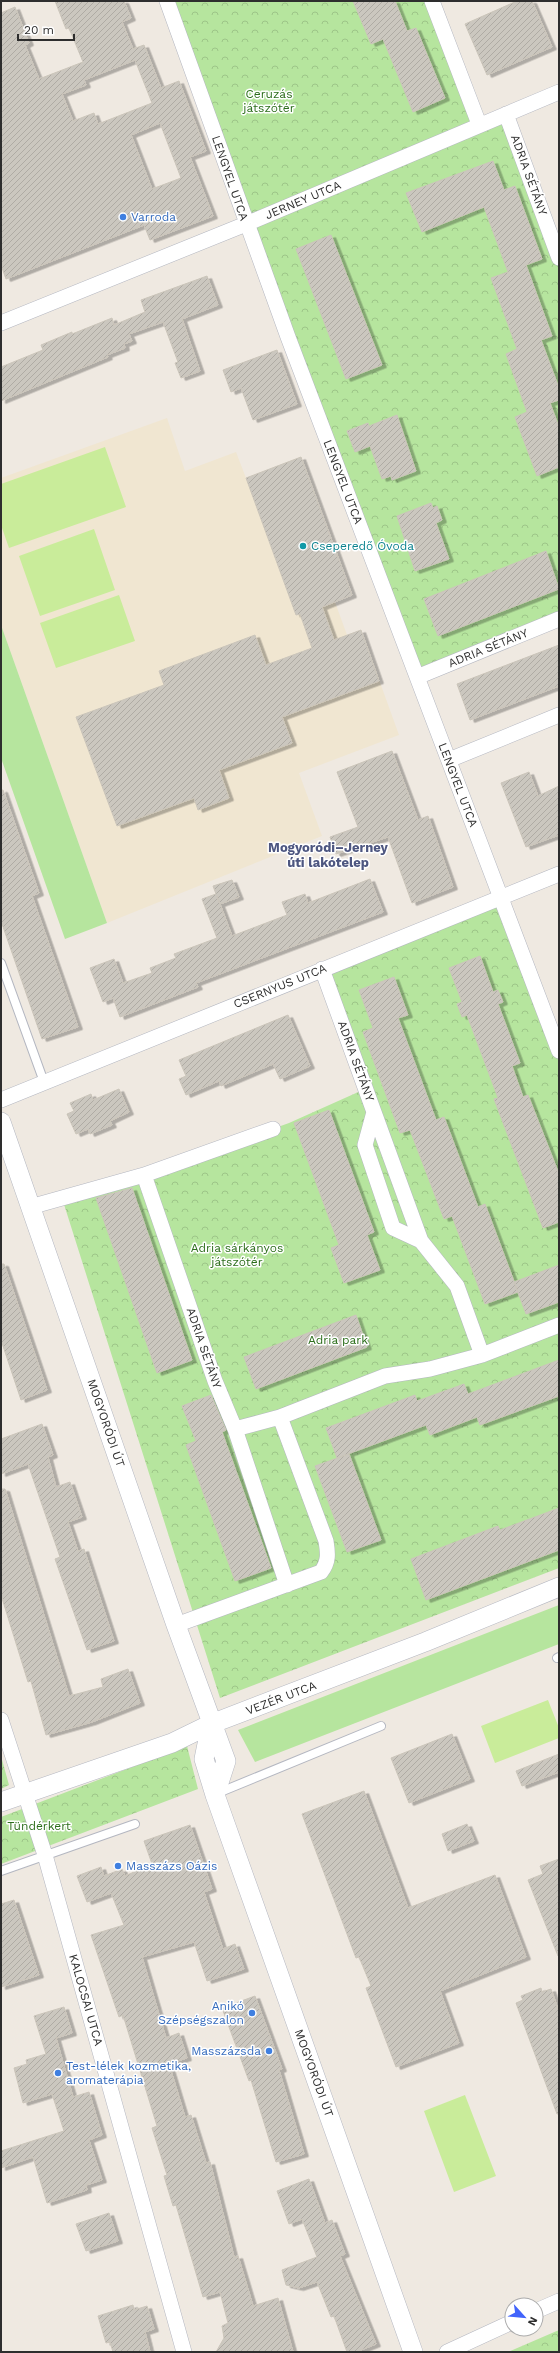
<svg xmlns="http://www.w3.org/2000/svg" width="560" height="2353" font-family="'Work Sans',sans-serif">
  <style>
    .education { fill: #f0e6d1 }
    .grass { fill: #b6e59e }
    .park { fill: url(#park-crowns) }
    .pitch { fill: #c9ec9a }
    .building { fill: url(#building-hatch); stroke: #cbc5ba; fill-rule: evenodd; filter: url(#shadow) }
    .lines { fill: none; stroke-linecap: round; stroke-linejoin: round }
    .service-casing { stroke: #b4b7c1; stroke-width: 10 }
    .minor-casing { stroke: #b4b7c1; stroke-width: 16 }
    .tertiary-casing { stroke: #b4b7c1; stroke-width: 20 }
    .service { stroke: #fff; stroke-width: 8 }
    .minor { stroke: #fff; stroke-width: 15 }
    .tertiary { stroke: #fff; stroke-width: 19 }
    .shop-dot { fill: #3f7fe0; stroke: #fff; stroke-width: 1.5 }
    .culture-dot { fill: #0f9aa8; stroke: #fff; stroke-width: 1.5 }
    .labels { text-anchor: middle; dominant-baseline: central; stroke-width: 3; stroke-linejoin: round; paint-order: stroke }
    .park-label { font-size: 12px; fill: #2c6e1b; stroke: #fff }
    .street-label { font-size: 12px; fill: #2e2e2e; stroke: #fff }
    .shop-label { font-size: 12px; fill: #366cbe; stroke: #fff; text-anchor: start }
    .culture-label { font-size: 12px; fill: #0d838f; stroke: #fff; text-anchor: start }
    .neighbourhood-label { font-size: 13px; font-weight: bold; fill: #4d5680; stroke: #fff }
  </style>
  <defs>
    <pattern id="park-crowns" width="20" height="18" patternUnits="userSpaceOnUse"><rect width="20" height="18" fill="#b6e59e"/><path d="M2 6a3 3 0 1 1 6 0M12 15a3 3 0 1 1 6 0" fill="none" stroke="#9dc588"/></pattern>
    <pattern id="building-hatch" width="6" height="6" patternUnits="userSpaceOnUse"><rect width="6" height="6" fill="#cbc7bf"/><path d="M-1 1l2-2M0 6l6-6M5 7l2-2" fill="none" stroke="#afaba4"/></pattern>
    <filter id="shadow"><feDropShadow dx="4.5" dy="2.5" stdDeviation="0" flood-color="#0004"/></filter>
  </defs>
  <rect width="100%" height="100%" fill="#efe9e1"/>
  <path class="education" d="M167 418 185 471 236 452 246 478 301 457 352 595 335 602 347 635 361 630 399 735 299 773 322 836 107 923 1 625V478Z"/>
  <path class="grass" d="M1 625 107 923 65 939 1 758Z
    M559 1605V1644L255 1762 238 1730Z"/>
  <path class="park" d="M167 1H430L479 124 506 114 552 238 559 235V619L417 677Z
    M501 897 559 1051V1568L220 1698 62 1198 144 1175 289 1123 365 1089 322 969Z
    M187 1746 198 1789 1 1864V1817Z
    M1 1756 9 1785 1 1789Z
    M559 2330V2352H508Z"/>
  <path class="pitch" d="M105 447 126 507 9 548 1 525V484Z
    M94 529 115 590 40 616 19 556Z
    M119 595 135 641 56 668 40 623Z
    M548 1700 559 1728V1738L495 1763 481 1726Z
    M465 2095 496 2176 454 2192 424 2111Z"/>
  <path class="building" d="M55 1H124L131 18 122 22 133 49 144 45 161 88 179 81 206 151 190 157 213 216 150 240 144 225 6 279 1 265V13L15 7 29 43 25 45 39 79 83 62 69 28 66 29ZM135 60 152 103 98 124 94 113 73 121 62 94 86 85 84 80ZM160 123 181 178 152 189 131 135Z
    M353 1H395L407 31 416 28 445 98 413 112 383 39 371 44Z
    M517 1H532L552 47 487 75 465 24Z
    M493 161 504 190 515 186 542 259 526 265 552 336 541 340 559 388V400L550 403 559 427V467L537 476 515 417 527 412 506 354 517 349 491 278 508 272 484 207 422 232 406 193Z
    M331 235 382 365 346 379 296 249Z
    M207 276 218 305 182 319 200 371 181 378 175 363 178 362 163 322 129 334 132 341 124 344 125 348 107 355 108 357 1 401V367L43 350 41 345 72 332V334L112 318 114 325 145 312 141 300Z
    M277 350 297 404 253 420 241 388 231 392 223 370Z
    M397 415 416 471 392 480 391 476 382 479 370 446 355 452 347 431 368 423 369 426Z
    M301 457 352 595 322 607 334 640 361 630 379 681 282 717 292 743 219 770 229 798 198 810 194 798 117 826 76 717 164 685 159 671 255 635 266 665 312 648 300 614 296 615 246 478Z
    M431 503 433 508 437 506 442 520 436 523 449 559 415 571 397 516Z
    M546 551 559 589 438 636 424 599Z
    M559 645V686L470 720 457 684Z
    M392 751 418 820 428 816 453 887 412 903 388 837 336 854 330 837 358 827 337 772Z
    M529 772 538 796 559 786V835L526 847 501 783Z
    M1 790H3L39 893 32 896 78 1027 42 1039 1 921Z
    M370 879 383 912 196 983 198 987 120 1017 113 998 103 1002 90 968 114 959 123 983 152 973 150 968 176 958 174 954 217 938 202 899 216 894 213 886 232 880 239 897 220 904 217 896 232 936 287 915 282 902 305 894 308 903Z
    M480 956 493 992 498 990 503 1002 498 1004 520 1063 512 1066 523 1097 528 1095 559 1174V1222L543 1228 494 1099 498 1098 467 1015 462 1017 457 1004 462 1002 449 968Z
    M394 977 408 1015 398 1018 436 1120 444 1117 478 1207 485 1204 518 1292 485 1304 452 1216 444 1219 410 1130 400 1133 363 1032 373 1028 359 990Z
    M288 1015 310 1066 280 1079 273 1064 221 1086 219 1081 186 1095 179 1079 186 1076 179 1060Z
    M119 1089 129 1112 110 1121 112 1125 90 1134 88 1129 76 1134 67 1114 74 1111 70 1103 91 1094 93 1100Z
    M329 1110 374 1232 367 1235 380 1270 344 1283 331 1248 339 1245 294 1123Z
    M132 1188 192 1360 157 1373 96 1198Z
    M1 1264H4L47 1390 21 1400 1 1340Z
    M559 1265V1302L526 1314 514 1282Z
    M356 1315 367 1347 256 1389 244 1357Z
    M559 1360V1396L480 1425 477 1417 430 1435 426 1425 337 1458 326 1428 415 1395 417 1401 464 1384 468 1394Z
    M211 1395 226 1430 222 1432 271 1568 235 1581 186 1445 196 1441 182 1406Z
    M42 1424 53 1455 48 1457 56 1487 70 1482 82 1517 68 1522 78 1551 84 1549 114 1641 87 1650 55 1559 60 1557 28 1464 1 1474V1439Z
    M349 1454 381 1540 347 1552 315 1466Z
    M1 1489H5L69 1696 103 1687 101 1679 128 1669 140 1703 92 1722 46 1735 31 1681 28 1682 1 1595Z
    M559 1508V1550L426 1600 411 1559 498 1526 500 1530Z
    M452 1734 470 1779 409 1803 391 1758Z
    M559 1754V1772L522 1786 516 1771Z
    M364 1791 408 1908 495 1875 526 1957 440 1991 459 2043 396 2067 366 1988 371 1986 359 1957 356 1958 302 1814Z
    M467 1824 474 1841 448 1851 442 1834Z
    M190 1825 212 1889 204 1892 223 1949 235 1944 244 1969 207 1981 194 1942 142 1957 166 2038 179 2033 187 2058 169 2064 185 2117 191 2115 206 2163 210 2162 234 2257 238 2256 253 2306 278 2298 293 2352H216L224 2338 222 2326 228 2323 220 2292 203 2297 176 2205 173 2206 164 2176 167 2175 152 2128 157 2126 123 2015 119 2017 91 1935 124 1925 111 1893 87 1902 77 1876 101 1867 104 1876 122 1869 125 1876 152 1864 144 1841Z
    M559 1859V1956H558L528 1880 543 1874 540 1866Z
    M14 1900 39 1975 1 1987V1904Z
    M541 1988 542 1992 551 1989 559 2012V2114H557L516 2003 523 2000 521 1996Z
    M255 1996 282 2069 279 2070 304 2154 276 2162 251 2080 249 2081 222 2008Z
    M64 2007 72 2033 56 2038 73 2097 89 2092 102 2135 89 2140 102 2180 86 2185 87 2190 47 2203 33 2157 1 2168V2151L64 2131 52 2094 23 2103 14 2068 27 2064 26 2060 46 2054 34 2016Z
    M309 2179 325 2223 332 2220 345 2254 340 2256 376 2344 356 2352H347L334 2316 331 2317 317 2282 299 2288 286 2285 282 2270 317 2257 302 2219 289 2224 277 2191Z
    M109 2213 118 2241 86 2251 76 2224Z
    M133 2305 134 2310 147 2306 154 2329 145 2332 150 2352H113L110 2342 106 2343 98 2316Z"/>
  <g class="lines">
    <defs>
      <path id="service" d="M1 963 44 1082
        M557 1658 559 1657
        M218 1793 381 1726
        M1 1871 135 1824"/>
      <path id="minor" d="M167 1 288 337 559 1051
        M432 1 479 124
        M506 114 559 258
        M1 323 246 224 559 92
        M417 677 559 619
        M449 760 559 715
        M322 969 374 1112 365 1145 393 1228 421 1241 457 1286 482 1355
        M1 1100 559 874
        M374 1112 421 1241
        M144 1175 215 1381 235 1429 280 1417 385 1376 430 1369 482 1355 559 1325
        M30 1207 144 1175 273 1129
        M235 1429 287 1585
        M176 1625 321 1572C329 1562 328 1553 326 1541L280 1417
        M1 1720 45 1855 184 2352
        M536 2311 559 2301
        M447 2352 512 2322"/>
      <path id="tertiary" d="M1 1122 176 1625 226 1761 215 1795
        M211 1724 204 1759 215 1795 413 2352
        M1 1802 172 1743 211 1724 425 1642 559 1587"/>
    </defs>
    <use href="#service" class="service-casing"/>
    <use href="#minor" class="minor-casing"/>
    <use href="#tertiary" class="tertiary-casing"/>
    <use href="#service" class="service"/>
    <use href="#minor" class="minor"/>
    <use href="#tertiary" class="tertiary"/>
  </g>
  <g class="shop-dot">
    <circle cx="123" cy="217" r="4"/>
    <circle cx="118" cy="1866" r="4"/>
    <circle cx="252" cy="2013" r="4"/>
    <circle cx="269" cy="2051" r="4"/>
    <circle cx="58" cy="2073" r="4"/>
  </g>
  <circle class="culture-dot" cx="303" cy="546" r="4"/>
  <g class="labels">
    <g class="park-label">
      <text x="269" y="94">Ceruzás<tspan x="269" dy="14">játszótér</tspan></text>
      <text x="237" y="1248">Adria sárkányos<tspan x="237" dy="14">játszótér</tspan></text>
      <text x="338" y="1340">Adria park</text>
      <text x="39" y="1826">Tündérkert</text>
    </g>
    <g class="street-label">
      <text transform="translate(529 175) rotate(70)">ADRIA SÉTÁNY</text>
      <text transform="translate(230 178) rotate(71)">LENGYEL UTCA</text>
      <text transform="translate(303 200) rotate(-23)">JERNEY UTCA</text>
      <text transform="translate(343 482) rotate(69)">LENGYEL UTCA</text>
      <text transform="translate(488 648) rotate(-22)">ADRIA SÉTÁNY</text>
      <text transform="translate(458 785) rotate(69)">LENGYEL UTCA</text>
      <text transform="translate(280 986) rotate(-22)">CSERNYUS UTCA</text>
      <text transform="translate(356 1061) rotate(70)">ADRIA SÉTÁNY</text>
      <text transform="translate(204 1348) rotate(71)">ADRIA SÉTÁNY</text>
      <text transform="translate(106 1423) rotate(71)">MOGYORÓDI ÚT</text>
      <text transform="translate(281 1698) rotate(-21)">VEZÉR UTCA</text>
      <text transform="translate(86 2000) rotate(74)">KALOCSAI UTCA</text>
      <text transform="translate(314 2073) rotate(70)">MOGYORÓDI ÚT</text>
    </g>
    <g class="shop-label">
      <text x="131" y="217">Varroda</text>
      <text x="126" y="1866">Masszázs Oázis</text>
      <text x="244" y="2006" text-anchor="end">Anikó<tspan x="244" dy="14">Szépségszalon</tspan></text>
      <text x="261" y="2051" text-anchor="end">Masszázsda</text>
      <text x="66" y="2066">Test-lélek kozmetika,<tspan x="66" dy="14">aromaterápia</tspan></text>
    </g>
    <g class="culture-label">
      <text x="311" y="546">Cseperedő Óvoda</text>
    </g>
    <g class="neighbourhood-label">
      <text x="328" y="847">Mogyoródi–Jerney<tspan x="328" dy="15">úti lakótelep</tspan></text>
    </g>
  </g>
  <rect width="560" height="2353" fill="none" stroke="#2e2e2e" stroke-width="4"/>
  <g transform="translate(524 2317) rotate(117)"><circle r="19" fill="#ffffff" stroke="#ababab"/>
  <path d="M0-3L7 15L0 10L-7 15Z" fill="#4264fb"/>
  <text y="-6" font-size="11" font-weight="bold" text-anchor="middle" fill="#2e2e2e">N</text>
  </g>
  <path d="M18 34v6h56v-6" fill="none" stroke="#2e2e2e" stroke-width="2"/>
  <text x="24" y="34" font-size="12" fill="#2e2e2e" stroke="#ffffff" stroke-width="3" paint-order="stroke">20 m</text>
</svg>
